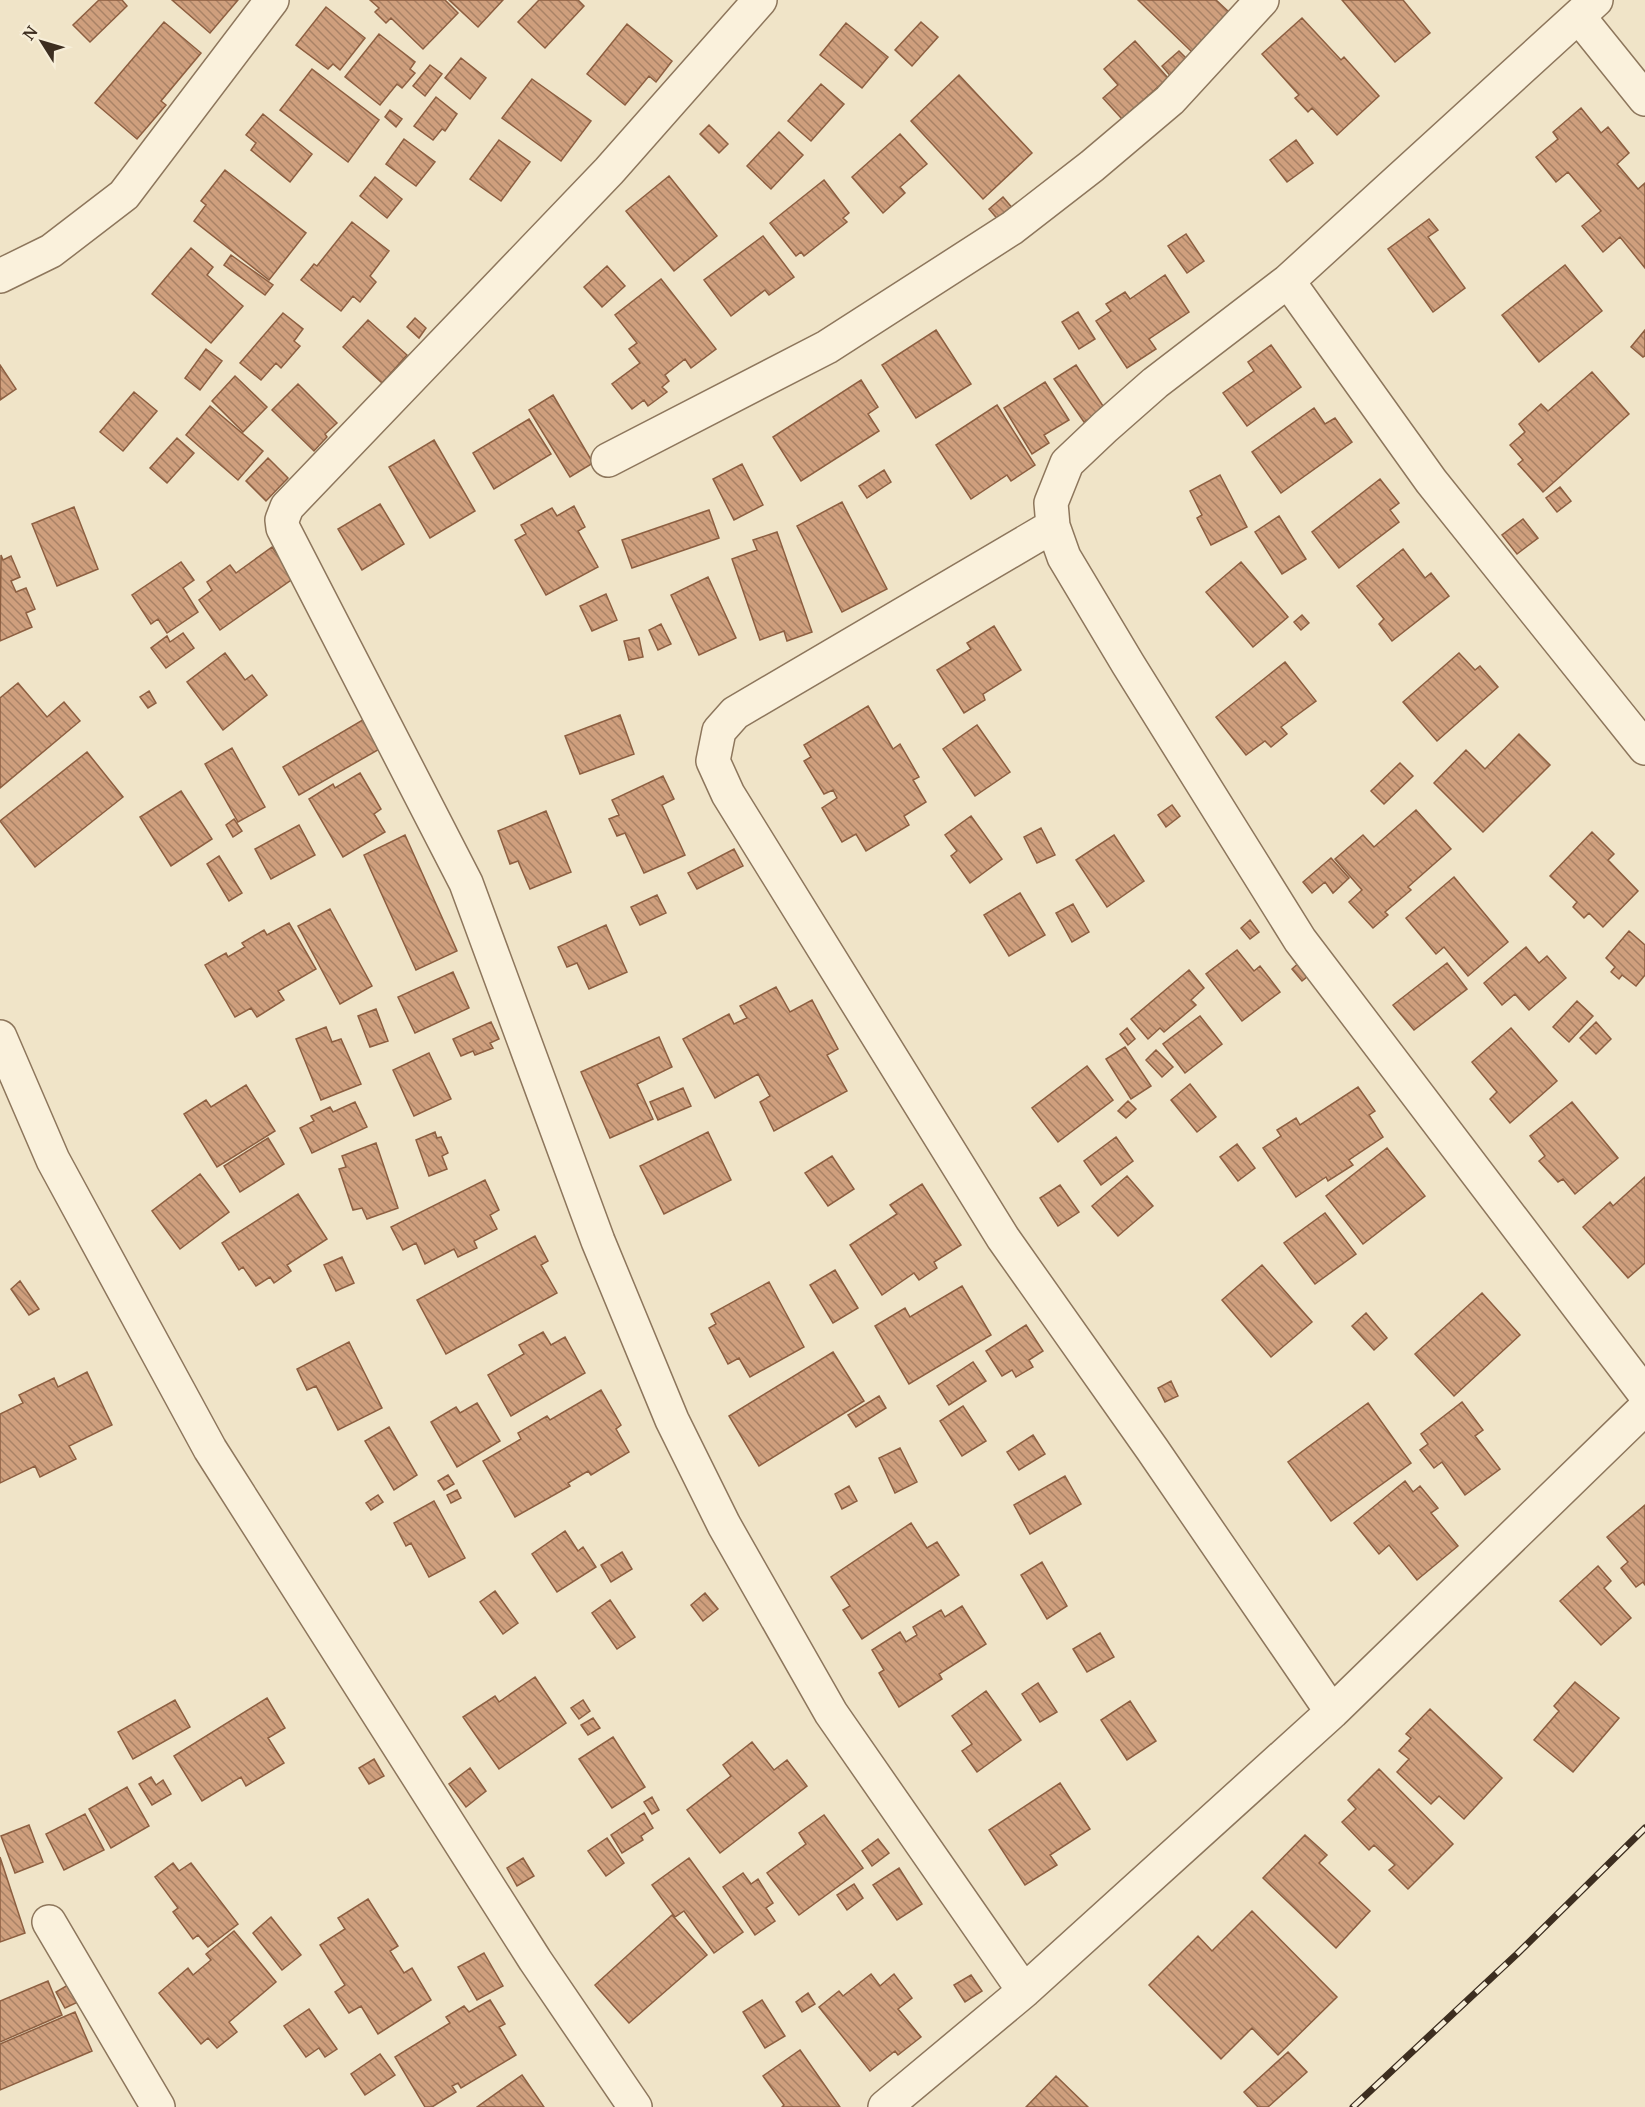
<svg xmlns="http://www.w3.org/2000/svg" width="1645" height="2107" font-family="'Noto Serif',serif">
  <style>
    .building { fill: url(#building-back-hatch); stroke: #8d5f41; stroke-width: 1.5 }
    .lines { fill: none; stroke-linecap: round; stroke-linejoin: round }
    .street-casing { stroke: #8d765c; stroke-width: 36 }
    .street { stroke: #faf1dc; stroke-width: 33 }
    .rail-casing { stroke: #3d2e20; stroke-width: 7 }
    .rail { stroke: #f7eed8; stroke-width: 4.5; stroke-dasharray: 14; stroke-linecap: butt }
  </style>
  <defs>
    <pattern id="building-back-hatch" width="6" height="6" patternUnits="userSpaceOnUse" patternTransform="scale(1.5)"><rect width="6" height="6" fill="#cf9f7d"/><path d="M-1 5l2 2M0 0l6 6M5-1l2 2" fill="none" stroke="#a98266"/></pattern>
  </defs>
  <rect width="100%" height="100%" fill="#f0e4c8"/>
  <path class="building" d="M99 0H122L127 6 90 42 73 25Z
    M172 0H238L210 33Z
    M370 0H445L458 13 423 49 391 18 386 23 375 12 379 8Z
    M449 0H503L478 27Z
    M539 0H578L584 6 545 48 518 22Z
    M1138 0H1216L1230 13 1192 52Z
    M1342 0H1403L1430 33 1395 62Z
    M326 7 365 38 340 70 333 64 328 69 296 45Z
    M1302 18 1341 60 1344 57 1379 96 1337 135 1312 108 1308 112 1295 98 1299 95 1262 54Z
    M164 22 201 53 161 101 166 105 137 139 95 103Z
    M921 22 938 37 912 66 895 50Z
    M846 23 888 57 862 88 820 55Z
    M627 24 672 61 656 82 649 76 625 105 587 74Z
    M379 34 415 62 410 69 415 73 402 88 397 84 380 105 345 77Z
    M1135 41 1168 78 1122 119 1103 98 1118 85 1104 69Z
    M1179 51 1190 62 1173 79 1162 66Z
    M461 58 486 78 470 99 445 78Z
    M430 65 442 74 425 96 413 86Z
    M312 69 379 120 348 162 280 110Z
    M959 75 1032 153 983 199 911 121Z
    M532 79 591 121 561 161 502 118Z
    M821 84 844 104 811 141 788 121Z
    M436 97 457 114 445 131 442 129 433 140 414 126Z
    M1581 108 1601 133 1608 127 1629 153 1617 164 1638 189 1645 183V268L1620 237 1603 252 1582 226 1601 211 1568 172 1556 182 1536 157 1558 139 1553 132Z
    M390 110 402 119 396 127 385 117Z
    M263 114 312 154 290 182 251 150 256 143 246 135Z
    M709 125 728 144 719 153 700 134Z
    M779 132 803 155 771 189 747 166Z
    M900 134 927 164 900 187 905 193 883 213 852 177Z
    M404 139 435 162 416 186 386 164Z
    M499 140 530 162 501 201 470 179Z
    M1296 140 1313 163 1287 182 1270 160Z
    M225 170 306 233 269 280 194 221 206 205 201 201Z
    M669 176 717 236 674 271 626 211Z
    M375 177 402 199 387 218 360 196Z
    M824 180 849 213 843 218 847 222 804 256 801 252 796 256 770 223Z
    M1003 197 1014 210 1000 222 989 209Z
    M1429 219 1438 230 1428 237 1465 288 1433 312 1388 249Z
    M352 222 389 251 370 276 376 282 360 302 353 296 341 311 301 280 314 264 317 266Z
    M1186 234 1204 261 1187 273 1168 246Z
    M763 236 794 277 769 295 765 290 731 316 704 280Z
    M191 248 213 267 207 275 243 306 211 343 152 294Z
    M231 255 273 285 265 295 224 265Z
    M1565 265 1602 311 1539 362 1502 315Z
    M607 266 625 286 602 307 584 287Z
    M1165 275 1189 312 1149 339 1156 349 1127 368 1096 321 1111 311 1106 304 1125 292 1130 299Z
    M661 279 716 349 691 368 685 359 665 375 669 381 662 387 667 392 648 406 644 400 632 409 612 384 640 363 629 349 637 343 615 315Z
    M1078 312 1095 339 1079 349 1062 322Z
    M283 313 303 329 294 341 300 346 281 368 276 363 261 380 240 363Z
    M415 318 426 328 419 338 407 327Z
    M368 320 407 355 382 383 343 347Z
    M936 330 971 384 916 418 882 365Z
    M1645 330V356L1643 357 1631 347Z
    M1271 345 1301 387 1247 426 1223 393 1254 371 1248 362Z
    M206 349 222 361 200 390 185 378Z
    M0 365 16 389 0 400Z
    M1076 365 1105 409 1084 422 1054 379Z
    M1592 372 1629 414 1543 492 1518 464 1523 460 1510 445 1525 432 1519 424 1541 404 1548 411Z
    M235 376 267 407 243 432 212 401Z
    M861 380 878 407 868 414 879 431 801 481 773 437Z
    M1045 382 1069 420 1044 435 1049 443 1032 454 1004 408Z
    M298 384 337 423 325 434 327 437 314 451 272 410Z
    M134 392 157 411 123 451 100 432Z
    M553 395 593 463 570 477 529 410Z
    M997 405 1035 465 1011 481 1007 475 971 499 936 445Z
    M210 406 263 451 238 480 186 435Z
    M1314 408 1325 424 1335 418 1352 442 1281 493 1252 452Z
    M529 419 551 454 494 489 473 453Z
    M177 438 194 453 167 483 150 468Z
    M434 440 475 511 430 538 389 467Z
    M268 458 288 478 266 501 246 481Z
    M742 464 763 505 734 520 713 479Z
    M884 470 891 482 867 498 859 486Z
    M1220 475 1247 527 1211 545 1197 518 1202 515 1190 491Z
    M1380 479 1399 503 1390 510 1399 522 1339 568 1312 532Z
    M1560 487 1571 501 1557 512 1546 498Z
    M842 502 887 589 842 612 797 526Z
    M380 504 404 544 362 570 338 529Z
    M574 506 585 527 578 531 598 567 546 595 515 540 526 534 521 525 552 508 557 516Z
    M74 507 98 569 57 586 32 524Z
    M709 510 719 538 632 568 622 540Z
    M1279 516 1306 559 1282 574 1255 532Z
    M1523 519 1538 538 1517 554 1502 535Z
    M777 532 812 632 787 641 784 631 760 640 732 559 757 550 753 540Z
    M272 547 294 578 220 630 199 600 212 590 207 582 230 565 236 573Z
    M1403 549 1425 578 1431 573 1449 596 1392 641 1379 624 1384 619 1357 586Z
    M1 555 3 560 11 556 20 577 11 581 16 592 26 588 35 609 26 613 32 627 0 641Z
    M181 562 194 580 183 588 198 612 167 633 158 619 151 624 132 595Z
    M1241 562 1288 617 1253 647 1206 592Z
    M708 577 736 638 699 655 671 595Z
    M606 594 617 620 592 631 580 606Z
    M1302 615 1309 623 1301 630 1294 622Z
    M661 624 671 644 658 650 649 630Z
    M994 626 1021 670 983 694 985 700 964 713 937 670 971 649 967 643Z
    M183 633 194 648 166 668 151 648 167 636 170 642Z
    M639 638 643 657 629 660 624 641Z
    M225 653 245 680 252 675 267 695 223 730 187 682Z
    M1459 653 1475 670 1480 666 1498 687 1437 741 1403 702Z
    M1285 662 1316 701 1281 727 1287 734 1271 747 1265 741 1246 755 1216 717Z
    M18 683 47 717 64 702 80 721 0 788V698Z
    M149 691 156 703 148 708 140 697Z
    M868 706 893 749 900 744 919 777 913 780 926 802 904 816 909 825 866 851 856 834 842 842 822 808 837 798 833 790 824 794 804 761 811 757 804 745Z
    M620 715 634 754 580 774 565 736Z
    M366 718 383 747 299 795 283 767Z
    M977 725 1010 772 975 796 943 749Z
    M1519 734 1550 765 1483 832 1434 783 1466 750 1485 769Z
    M232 748 265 807 238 822 205 764Z
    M87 752 123 797 35 867 0 821Z
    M1400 763 1413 776 1384 804 1371 791Z
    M360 773 381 809 374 814 385 832 343 857 309 799 333 784 335 788Z
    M663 776 674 799 662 805 685 855 644 873 625 833 617 836 609 819 619 815 612 800Z
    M181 791 212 839 171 866 140 817Z
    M1172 805 1180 816 1166 827 1158 815Z
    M1416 810 1451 849 1408 887 1411 890 1385 912 1388 915 1373 928 1349 902 1362 890 1335 859 1363 835 1374 847Z
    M546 811 571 872 530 889 518 861 510 864 498 831Z
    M971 816 1002 859 970 883 951 856 957 851 945 835Z
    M234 819 242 831 233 837 226 825Z
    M299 825 315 855 271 879 255 849Z
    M1041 828 1055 855 1037 863 1024 837Z
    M1592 832 1614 854 1608 860 1638 891 1603 927 1589 913 1584 918 1573 907 1577 902 1550 876Z
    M405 835 457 951 416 970 364 855Z
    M1114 835 1144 881 1107 907 1076 860Z
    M734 849 743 866 697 889 688 873Z
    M219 856 242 893 229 901 207 864Z
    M1331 858 1349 878 1333 893 1325 882 1312 893 1303 882Z
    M1454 877 1508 942 1468 976 1444 947 1436 954 1406 918Z
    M1020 893 1045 935 1009 956 984 915Z
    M657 895 666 913 640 925 631 907Z
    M1073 904 1089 932 1072 942 1056 913Z
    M330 909 372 986 340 1004 298 926Z
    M1250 920 1259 932 1250 939 1241 928Z
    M289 923 316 969 278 991 284 1000 257 1017 251 1008 235 1017 205 965 226 953 228 957 245 947 242 943 264 930 267 935Z
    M606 925 627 972 589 989 577 963 567 967 558 947Z
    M1629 931 1645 945V975L1636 986 1622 975 1619 979 1611 972 1615 967 1606 958Z
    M1526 947 1539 963 1547 956 1566 978 1529 1010 1515 994 1502 1005 1484 983Z
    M1237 950 1254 971 1260 966 1280 992 1242 1021 1206 974Z
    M1303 959 1313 972 1302 981 1292 969Z
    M1447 963 1467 989 1414 1030 1393 1005Z
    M1189 970 1204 988 1191 1000 1196 1005 1164 1032 1160 1028 1148 1039 1131 1019Z
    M453 972 469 1008 415 1033 398 997Z
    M776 987 790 1012 812 1000 838 1049 827 1055 847 1091 774 1131 760 1102 770 1096 758 1074 715 1098 683 1039 729 1014 734 1024 747 1018 740 1006Z
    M1577 1001 1593 1016 1569 1042 1553 1027Z
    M376 1009 388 1041 370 1047 358 1016Z
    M1200 1016 1222 1044 1185 1073 1163 1044Z
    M491 1022 499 1039 490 1043 493 1048 475 1055 473 1051 461 1056 453 1039Z
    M1596 1022 1611 1039 1596 1054 1580 1038Z
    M326 1027 332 1042 341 1039 361 1084 321 1100 296 1039Z
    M1127 1028 1135 1039 1128 1045 1120 1034Z
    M1511 1028 1557 1081 1510 1123 1490 1099 1497 1092 1472 1062Z
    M659 1037 672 1067 637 1084 653 1119 610 1138 581 1072Z
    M1125 1047 1151 1086 1131 1099 1106 1059Z
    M1156 1050 1173 1067 1162 1077 1146 1060Z
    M429 1053 451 1099 414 1116 393 1070Z
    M1087 1066 1113 1100 1058 1142 1032 1108Z
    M1190 1084 1216 1117 1197 1132 1171 1100Z
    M246 1085 275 1131 217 1167 184 1114 206 1100 211 1107Z
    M1358 1087 1375 1111 1369 1115 1383 1137 1349 1160 1353 1165 1328 1181 1326 1177 1296 1197 1263 1148 1281 1136 1277 1130 1296 1118 1300 1125Z
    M683 1088 691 1106 658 1120 650 1102Z
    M1128 1101 1136 1109 1126 1118 1118 1111Z
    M355 1102 367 1127 312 1153 300 1128 314 1121 311 1116 330 1107 333 1112Z
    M1572 1102 1618 1158 1575 1194 1563 1179 1558 1182 1539 1161 1545 1156 1530 1136Z
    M435 1132 437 1138 441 1137 448 1153 442 1156 447 1169 429 1176 416 1140Z
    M708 1132 731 1180 664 1214 640 1166Z
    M1116 1137 1133 1161 1101 1185 1084 1161Z
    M268 1138 284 1164 240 1192 224 1166Z
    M376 1143 398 1208 367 1219 362 1208 353 1210 339 1169 346 1167 342 1156Z
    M1237 1144 1255 1168 1238 1181 1220 1157Z
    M1387 1148 1425 1196 1363 1244 1326 1196Z
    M832 1156 854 1189 828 1206 805 1173Z
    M200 1174 229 1212 180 1249 152 1211Z
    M1127 1176 1153 1206 1118 1236 1092 1206Z
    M1645 1177V1263L1628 1278 1583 1227 1610 1202 1613 1206Z
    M485 1180 499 1210 490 1215 497 1229 474 1241 477 1248 458 1257 454 1249 425 1264 416 1243 403 1250 391 1227Z
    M922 1184 961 1245 934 1262 937 1268 919 1280 914 1273 882 1295 850 1245 897 1214 890 1205Z
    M1060 1185 1079 1212 1058 1226 1040 1198Z
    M298 1194 327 1239 287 1265 291 1271 274 1283 270 1277 256 1286 243 1267 239 1270 222 1243Z
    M1325 1213 1356 1254 1315 1284 1284 1243Z
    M535 1236 548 1261 541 1265 557 1293 446 1354 417 1300Z
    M342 1257 354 1283 336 1291 324 1265Z
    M1262 1265 1312 1322 1271 1357 1222 1300Z
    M835 1270 858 1308 833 1323 810 1285Z
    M20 1281 39 1309 29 1315 11 1289Z
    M769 1282 804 1347 750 1377 739 1358 728 1364 709 1328 716 1324 711 1314Z
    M962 1286 991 1335 909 1384 875 1326 905 1308 910 1317Z
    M1482 1293 1520 1335 1454 1396 1415 1354Z
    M1366 1313 1387 1338 1374 1350 1352 1326Z
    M1026 1325 1043 1351 1029 1360 1033 1367 1016 1377 1012 1370 1002 1376 986 1351Z
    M543 1332 551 1345 565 1337 585 1373 511 1416 488 1375 524 1354 519 1345Z
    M349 1342 382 1408 338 1430 316 1386 307 1390 297 1369Z
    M833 1352 864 1401 759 1466 729 1416Z
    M973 1362 986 1381 949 1405 937 1386Z
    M87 1372 112 1425 69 1446 76 1459 40 1477 35 1466 0 1483V1414L23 1403 19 1395 54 1378 58 1387Z
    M1171 1381 1178 1396 1165 1402 1158 1388Z
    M601 1390 621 1425 616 1429 629 1452 591 1475 588 1471 568 1483 570 1486 515 1517 483 1461 521 1439 518 1433 547 1416 550 1420Z
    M879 1396 886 1408 856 1427 848 1415Z
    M1462 1402 1483 1430 1475 1436 1500 1469 1465 1495 1442 1462 1434 1468 1420 1450 1428 1444 1421 1434Z
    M477 1403 500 1441 457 1467 431 1422 456 1407 460 1413Z
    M1368 1403 1411 1463 1331 1521 1288 1462Z
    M963 1406 986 1441 962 1456 940 1421Z
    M389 1427 417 1475 394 1490 365 1441Z
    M1033 1435 1045 1454 1019 1470 1007 1452Z
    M900 1448 917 1482 895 1493 879 1458Z
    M448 1475 454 1484 444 1490 438 1481Z
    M1065 1476 1081 1504 1030 1534 1014 1505Z
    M1405 1481 1413 1492 1420 1486 1438 1508 1431 1513 1458 1546 1417 1580 1389 1545 1379 1554 1354 1523Z
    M849 1486 857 1501 842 1509 835 1494Z
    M457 1490 461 1498 451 1503 447 1495Z
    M378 1495 383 1502 371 1510 366 1503Z
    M434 1501 465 1558 429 1577 411 1543 406 1546 394 1523Z
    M1645 1505V1585L1643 1582 1636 1587 1621 1568 1628 1562 1607 1537Z
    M911 1523 927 1548 937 1542 959 1575 862 1639 843 1610 850 1606 831 1577Z
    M565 1531 578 1551 583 1547 596 1567 557 1592 532 1554Z
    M622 1552 632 1569 611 1582 601 1565Z
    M1042 1562 1067 1606 1047 1619 1021 1575Z
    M1598 1566 1611 1581 1604 1588 1631 1618 1601 1645 1560 1601Z
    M495 1591 518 1623 503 1634 480 1602Z
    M705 1593 718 1609 703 1621 691 1605Z
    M610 1600 635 1637 617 1649 592 1613Z
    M962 1606 986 1644 939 1674 942 1679 899 1707 879 1673 884 1670 872 1650 900 1632 906 1642 917 1635 913 1627 941 1610 945 1617Z
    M1100 1633 1114 1657 1087 1672 1073 1649Z
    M535 1677 566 1723 499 1769 463 1717 495 1696 499 1702Z
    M1575 1682 1619 1718 1573 1772 1534 1740 1559 1711 1554 1706Z
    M1038 1683 1057 1712 1040 1722 1022 1694Z
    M986 1691 1021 1740 977 1772 962 1751 972 1744 952 1716Z
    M267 1698 285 1728 268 1738 284 1763 246 1786 241 1777 202 1801 174 1756Z
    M175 1700 190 1727 133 1759 118 1732Z
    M583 1700 590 1711 579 1719 571 1708Z
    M1130 1701 1156 1741 1127 1760 1101 1720Z
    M1430 1709 1502 1778 1464 1819 1439 1796 1431 1804 1397 1772 1409 1759 1399 1751 1411 1738 1406 1734Z
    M593 1718 600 1728 588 1735 581 1725Z
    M613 1737 645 1787 612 1808 579 1759Z
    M752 1742 774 1770 787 1760 807 1786 720 1853 687 1810 731 1776 723 1765Z
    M374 1759 384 1776 369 1784 359 1768Z
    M470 1768 486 1791 466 1807 449 1784Z
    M1379 1769 1453 1844 1408 1889 1389 1870 1395 1865 1374 1845 1369 1850 1342 1822 1356 1809 1348 1800Z
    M151 1777 156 1785 163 1780 171 1794 152 1805 139 1784Z
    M1060 1783 1090 1829 1050 1855 1057 1865 1025 1885 989 1830Z
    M127 1787 149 1826 111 1848 89 1809Z
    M652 1797 659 1810 652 1814 644 1802Z
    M644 1813 653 1828 641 1836 643 1840 622 1853 611 1835Z
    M85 1814 104 1850 64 1870 46 1834Z
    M824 1815 863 1868 799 1915 767 1873 806 1844 799 1833Z
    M29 1825 43 1862 15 1873 1 1836Z
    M1305 1835 1327 1855 1319 1863 1370 1911 1336 1948 1263 1878Z
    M607 1838 624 1863 606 1876 588 1851Z
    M878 1839 889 1853 872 1866 862 1851Z
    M0 1857 25 1933 0 1942Z
    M523 1858 534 1876 517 1886 507 1868Z
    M689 1858 743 1932 714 1953 684 1911 675 1917 652 1885Z
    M173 1863 179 1871 191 1863 238 1924 208 1947 198 1935 193 1939 173 1912 178 1908 155 1877Z
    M899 1868 922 1904 897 1920 873 1885Z
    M743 1873 751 1884 758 1879 773 1903 766 1908 775 1921 755 1935 723 1887Z
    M854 1884 863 1898 847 1910 837 1895Z
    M368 1899 398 1946 390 1951 404 1973 412 1968 431 2000 378 2034 361 2006 349 2013 335 1992 345 1985 320 1945 345 1929 338 1918Z
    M1252 1911 1337 1997 1278 2055 1252 2028 1221 2059 1149 1985 1198 1936 1212 1951Z
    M672 1915 707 1955 629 2023 595 1985Z
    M271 1917 301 1955 282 1970 253 1933Z
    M234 1931 276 1982 229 2022 237 2032 217 2048 208 2038 201 2044 159 1993 188 1968 193 1975 211 1960 206 1954Z
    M484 1953 503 1986 477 2000 458 1967Z
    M871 1974 880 1986 894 1974 912 1998 898 2009 921 2037 898 2055 895 2051 870 2071 819 2007 839 1991 843 1996Z
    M971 1975 982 1991 965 2002 954 1985Z
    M48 1981 62 2015 0 2042V2001Z
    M68 1985 78 2002 65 2008 56 1992Z
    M808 1993 815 2004 802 2012 796 2002Z
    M490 2000 505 2024 499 2027 516 2055 461 2088 458 2083 452 2086 456 2092 432 2107H425L395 2057 450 2023 446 2017 464 2006 469 2012Z
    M762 2000 785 2036 765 2048 743 2012Z
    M309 2009 337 2049 325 2057 319 2048 306 2057 284 2026Z
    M75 2012 92 2051 0 2090V2044Z
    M800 2050 840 2107H782L784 2105 763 2076Z
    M1288 2052 1307 2072 1268 2107H1258L1244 2092Z
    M380 2054 395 2075 365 2095 351 2074Z
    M522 2075 544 2107H477Z
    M1056 2076 1088 2107H1026Z"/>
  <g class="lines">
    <defs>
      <path id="street" d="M760 0 609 171 287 507 282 520 283 528 466 883 598 1241 672 1420 724 1525 831 1713 1024 1991
        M1596 0 1288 281 1155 383 1105 427 1067 463 1051 503 1053 526 1064 557 1128 664 1300 940 1645 1394
        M1579 17 1645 99
        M0 276 51 251 124 195 272 0
        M1288 281 1431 481 1645 748
        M608 460 827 347 1012 228 1092 166 1170 100 1262 0
        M1053 526 735 713 719 731 713 761 728 794 1003 1238 1152 1449 1332 1712
        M0 1037 53 1160 210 1449 535 1960 635 2107
        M49 1922 158 2107
        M885 2107 1024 1991 1332 1712 1645 1408"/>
    </defs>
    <use href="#street" class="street-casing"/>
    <use href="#street" class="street"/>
    <defs>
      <path id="rail" d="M1353 2107 1517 1954 1645 1828"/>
    </defs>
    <use href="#rail" class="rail-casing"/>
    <use href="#rail" class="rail"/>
  </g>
  <g transform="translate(42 42) rotate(307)" stroke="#f7eed8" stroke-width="4.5" paint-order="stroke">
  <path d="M0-4.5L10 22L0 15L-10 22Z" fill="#3d2e20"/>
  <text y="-9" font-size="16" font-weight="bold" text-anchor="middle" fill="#3d2e20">N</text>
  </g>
</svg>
